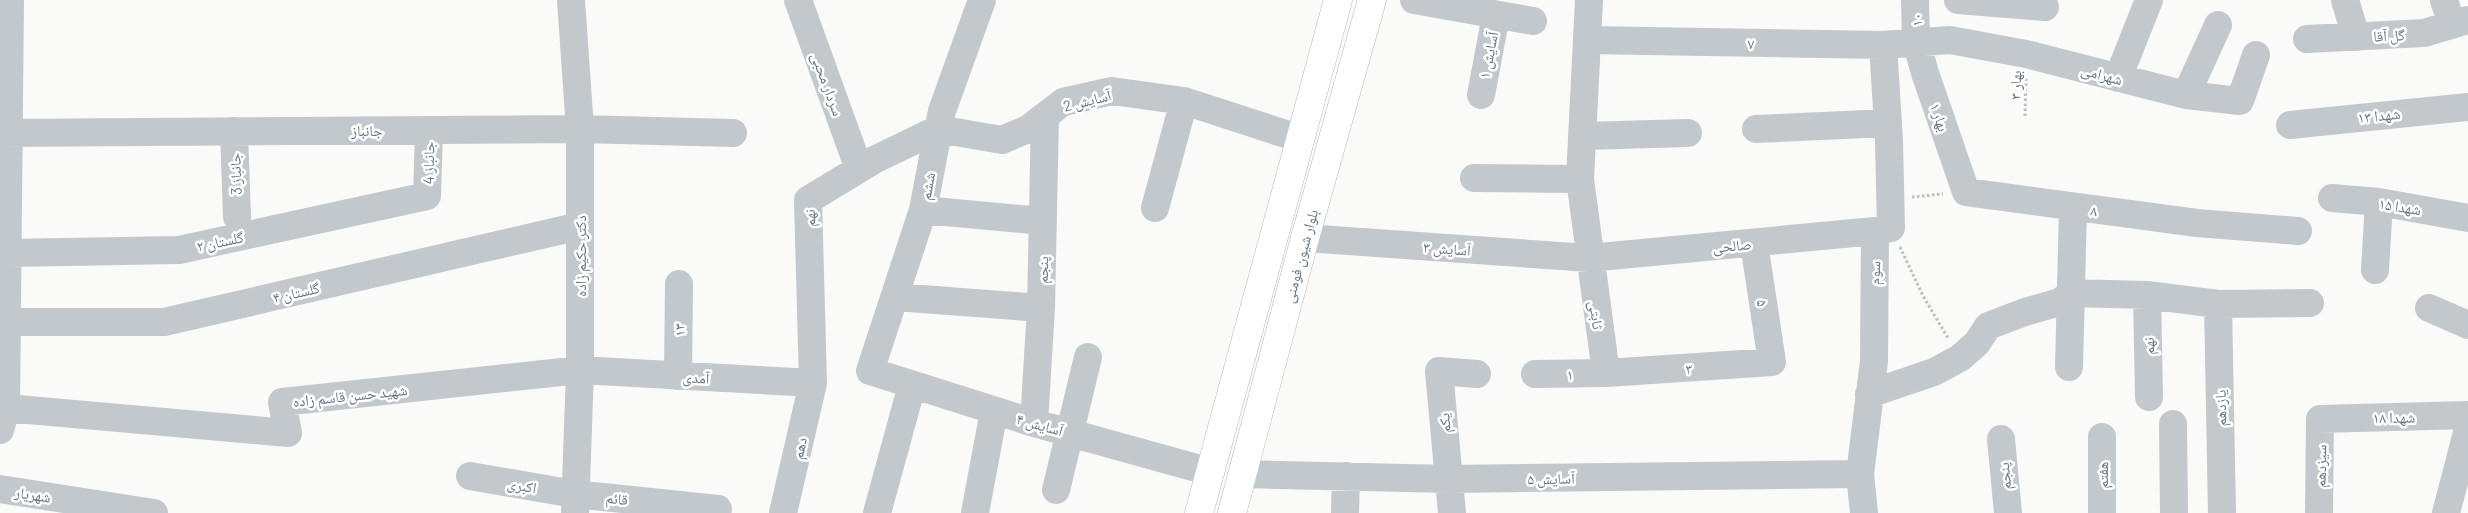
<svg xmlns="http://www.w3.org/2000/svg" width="2468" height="513" font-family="Barlow,'Noto Naskh Arabic',sans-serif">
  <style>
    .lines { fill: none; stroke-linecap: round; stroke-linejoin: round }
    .major-casing { stroke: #b5babe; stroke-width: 29 }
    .path { stroke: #bbbfc2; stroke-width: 3; stroke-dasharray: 2.5 2.5; stroke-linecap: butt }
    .minor { stroke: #c3c8cc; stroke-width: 28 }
    .major { stroke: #fff; stroke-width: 28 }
    .labels { text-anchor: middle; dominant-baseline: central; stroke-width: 5; stroke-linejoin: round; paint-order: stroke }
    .street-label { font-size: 15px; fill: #657683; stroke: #fff }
  </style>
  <rect width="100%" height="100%" fill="#fafaf8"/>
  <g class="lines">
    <defs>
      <path id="major" d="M1199 513 1338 0
        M1232 513 1305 238 1372 0"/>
    </defs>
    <use href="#major" class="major-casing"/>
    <path class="path" d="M2025 116 2026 77
      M1912 197 1943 194
      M1900 247 1923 296 1948 338"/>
    <path class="minor" d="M571 0 580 129V370L575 513
      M798 0 859 169
      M982 0 942 111 923 210 870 371 1034 423 1211 472
      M1414 0 1533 21
      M1589 0 1580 179 1606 373
      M1915 0 1916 41 1925 73 1966 192 2197 223 2298 231
      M1958 0 2045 7
      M2345 0 2356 37
      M2444 0 2452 25
      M2307 39 2424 33 2468 20
      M1587 40 1883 45 1950 40 2026 54 2186 95 2240 101 2256 55
      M2118 78 2149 0
      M1481 95 1496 15
      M2186 95 2218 25
      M2290 125 2468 107
      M1756 129 1888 123
      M234 131 237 217
      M0 133 580 129 733 133
      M1583 136 1688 133
      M1474 178 1580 179
      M2332 198 2379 202 2468 218
      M1155 208 1184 101
      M923 210 1043 221
      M1305 238 1589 258 1875 231
      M8 253 179 250 427 196 429 130
      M2375 270 2379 202
      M2147 295 2149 397
      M896 297 1041 308
      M2218 304 2222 513
      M2429 308 2468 325
      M7 322H164L580 226
      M2069 367 2073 207
      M1535 374 1606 373 1772 362 1754 243
      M678 376 679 284
      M1869 394 1934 372 1960 358 1977 343 1988 326 2025 312 2060 302 2072 293 2147 295 2218 304 2310 303
      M6 408 288 433 282 402 580 370 813 383
      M1034 423 1041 308 1045 116
      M2173 424 2174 513
      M0 430 6 408 10 0
      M2001 439 2008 513
      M1243 474 1448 479 1860 474
      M470 476 574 494 718 509
      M0 489 154 513
      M1056 490 1088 357
      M783 513 813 383 808 200 874 160 938 129 1002 140 1028 129 1063 102 1112 91 1184 101 1301 139
      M877 513 912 385
      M975 513 994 411
      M1345 513 1346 476
      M1452 513 1439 371 1477 374
      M1864 513 1860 474 1874 361 1875 231 1891 228 1889 141 1883 45
      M2102 513V437
      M2319 513 2320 419 2468 415
      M2446 513 2468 429"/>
    <use href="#major" class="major"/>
  </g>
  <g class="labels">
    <g class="street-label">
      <text transform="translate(1916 20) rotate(-92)">۱۰</text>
      <text transform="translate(2389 35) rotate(-3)">گل آقا</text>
      <text transform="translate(1751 43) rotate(1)">۷</text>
      <text transform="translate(1488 55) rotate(-79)">آسایش ۱</text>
      <text transform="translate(2102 74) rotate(15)">شهرامی</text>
      <text transform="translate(828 84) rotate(70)">سردار محبی</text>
      <text transform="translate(2015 85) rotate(-89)">بهار ۳</text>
      <text transform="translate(1087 100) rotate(-14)">آسایش 2</text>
      <text transform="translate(2379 115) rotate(-6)">شهدا ۱۳</text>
      <text transform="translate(1940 117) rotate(71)">بهار ۱</text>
      <text x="367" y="130">جانباز</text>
      <text transform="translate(428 163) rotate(-89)">جانباز 4</text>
      <text transform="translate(235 174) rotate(-92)">جانباز 3</text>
      <text transform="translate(927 186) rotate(-80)">ششم</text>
      <text transform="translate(2400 206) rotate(9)">شهدا ۱۵</text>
      <text transform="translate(2094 210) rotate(7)">۸</text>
      <text transform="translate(809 218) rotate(-91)">نهم</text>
      <text transform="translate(220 241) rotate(-12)">گلستان ۲</text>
      <text transform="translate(1732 245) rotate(-5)">صالحی</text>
      <text transform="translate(1447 248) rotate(4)">آسایش ۳</text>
      <text transform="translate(580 256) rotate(-90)">دکتر حکیم زاده</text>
      <text transform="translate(1300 256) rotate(-75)">بلوار شیون فومنی</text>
      <text transform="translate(1042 270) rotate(-89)">پنجم</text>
      <text transform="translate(1874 273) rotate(-88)">سوم</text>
      <text transform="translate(296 292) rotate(-13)">گلستان ۴</text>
      <text transform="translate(1763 303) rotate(81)">۵</text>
      <text transform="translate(1597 315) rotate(82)">ثابتی</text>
      <text transform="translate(679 330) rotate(-90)">۱۳</text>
      <text transform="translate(2148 346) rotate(-91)">نهم</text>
      <text transform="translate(1689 368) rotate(-4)">۳</text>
      <text transform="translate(1570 374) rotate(-1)">۱</text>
      <text transform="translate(696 377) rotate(3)">آمدی</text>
      <text transform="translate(350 395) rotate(-6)">شهید حسن قاسم زاده</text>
      <text transform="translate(2220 408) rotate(-91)">یازدهم</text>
      <text transform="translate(2394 417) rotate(-1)">شهدا ۱۸</text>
      <text transform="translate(1444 423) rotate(-95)">یکم</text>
      <text transform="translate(1040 424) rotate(16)">آسایش ۴</text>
      <text transform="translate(799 448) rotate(-78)">دهم</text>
      <text transform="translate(2320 466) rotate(-89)">سیزدهم</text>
      <text transform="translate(2102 475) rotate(-90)">هفتم</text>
      <text transform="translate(2004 476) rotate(-95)">پنجم</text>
      <text transform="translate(1551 478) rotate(-1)">آسایش ۵</text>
      <text transform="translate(522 485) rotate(10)">اکبری</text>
      <text transform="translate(33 494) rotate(9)">شهریار</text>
      <text transform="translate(617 498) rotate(6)">قائم</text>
    </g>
  </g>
</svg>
